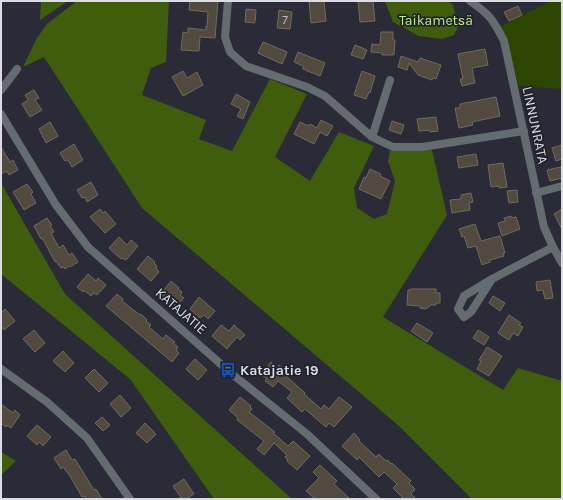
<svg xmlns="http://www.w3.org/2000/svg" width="563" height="500" font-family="Karla,sans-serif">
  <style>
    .green { fill: #2c4500 }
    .forest { fill: #3f5d0c }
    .building { fill: #52493f; stroke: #736a5f }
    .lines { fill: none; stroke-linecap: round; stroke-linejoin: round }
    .street { stroke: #656c6f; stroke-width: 8 }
    .labels { text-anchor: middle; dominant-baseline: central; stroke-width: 3.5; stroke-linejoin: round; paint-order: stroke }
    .number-label { font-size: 12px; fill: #bab8bb }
    .park-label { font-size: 14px; fill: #beec86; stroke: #20222c }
    .street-label { font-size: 14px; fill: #dcdde4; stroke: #20222c }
    .poi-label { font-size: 14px; font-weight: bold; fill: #dcdde4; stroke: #20222c; text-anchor: start }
  </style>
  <rect width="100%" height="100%" fill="#2a2b36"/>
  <path class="green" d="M551 1H562V89L519 86 501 26Z"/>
  <path class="forest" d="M41 1H68L40 20Z
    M77 1H169L166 62 151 68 142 95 206 120 199 139 232 151 270 79 307 94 275 157 310 181 339 132 374 146 354 188 357 208 374 219 387 214 395 181 388 161 390 151 432 150 447 215 383 317 503 390 518 368 562 381V499H472L399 426 142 208 44 57 23 67 37 38 47 24Z
    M385 1H448L453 5 458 27 454 35 442 39 419 36 393 22Z
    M1 183 65 294 292 499H214L130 379 1 274Z
    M1 452 16 461 1 475Z"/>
  <path class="building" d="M190 1H218L215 38 200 37 199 51 181 50 183 32 188 33V28L206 30V26L207 27 208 12 189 10Z
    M309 1H324L326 21 311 23Z
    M358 1H373L375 21 360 22Z
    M518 6 522 15 509 21 504 12Z
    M246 9 256 10 255 23 245 22Z
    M279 10 292 12 290 29 277 28Z
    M381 32H393V40H395L394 55H382V53L371 52 372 44 380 45Z
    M263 42 287 52 282 64 258 53Z
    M355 45 367 50 363 59 351 55Z
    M485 49 488 65 472 68 475 83 462 86 460 79H463L458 54Z
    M298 52 325 63 320 76 303 69V66L294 62Z
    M401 56 418 62 420 58 441 65 436 79 433 78 432 80 418 75 409 63 407 70 398 67Z
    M183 71 187 78 197 72 203 85 183 96 172 77Z
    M362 71 375 76 370 93 369 92 366 99 354 95Z
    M34 90 39 98 35 100 42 110 30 117 22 104 28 100 25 95Z
    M236 94 250 102 243 119 237 116 241 109 231 104Z
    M496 97 500 116 472 122 473 125 459 128 455 108H460V104Z
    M436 117 438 131 430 132V130L419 131 417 119Z
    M321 120 333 126 327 136 320 132 314 144 294 134 300 122 309 126 310 124 317 128Z
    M392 121 404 125 401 134 389 130Z
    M50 122 58 136 46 143 39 129Z
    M74 144 83 160 72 167 68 160 65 161 60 153Z
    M562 145V159L556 161 552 148Z
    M1 147 10 162 13 160 18 170 9 175 7 171 1 174Z
    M476 154 478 165 459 168 457 157Z
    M503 163 507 187 499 188V186L491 187 488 165Z
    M561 167 562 178 550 181 547 170Z
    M370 169 381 174 380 176 390 181 381 199 359 189 364 177 366 178Z
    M91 182 98 195 87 202 85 197 82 198 77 190Z
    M27 184 33 192 31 194 36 203 24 210 13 192Z
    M517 190 518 202 509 203 507 191Z
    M471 193 473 202 469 203 470 210 452 213 450 200 461 199V195Z
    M100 209 103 213 105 211 116 224 105 233 90 217Z
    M562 209V229L554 214Z
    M511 216V218L516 217 520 229 502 236 498 223 505 221 504 218Z
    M47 218 52 225 50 226 54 232 51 233 59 248 63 245 69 255 72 253 78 262 70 267 69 266 65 269 64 267 61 268 56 261 55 262 43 239H41L34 226Z
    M475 224 481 241 500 236 505 253H503L504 256 490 260V262L482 265 476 246 468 248 464 236 462 237 459 229Z
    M119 237 127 245 131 240 138 246 126 260 122 258 121 259 109 248Z
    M148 256 155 262 154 263 157 266 156 268 159 272 151 281 137 269Z
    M88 274 96 281 98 278 106 285 97 295 94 293 91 296 84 290 83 292 77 287Z
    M550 280 553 298 545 299 543 290 537 291 536 282Z
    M171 281 179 288 178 289 182 292 180 295 184 298 176 307 161 294Z
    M411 289H436V293H440V303H436V305H431L426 309 420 308V306L407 305 408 290H411Z
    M117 294 123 299 122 301 140 315 141 314 147 320 146 321 151 325 149 327 163 339 166 335 175 342 173 343 178 347 176 350 179 353 172 362 106 306Z
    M493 296 505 303 500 311 489 303Z
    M199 297 215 311 208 319 204 315 200 318 190 309Z
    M5 309 15 321 4 330 1 326V313Z
    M509 315 521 323 519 325 523 327 518 336 513 333 509 340 498 333Z
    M417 323 433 333 427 342 411 331Z
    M221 325 229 331 234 325 245 335 240 340 237 337 227 349 212 336Z
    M34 330 45 343 35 352 23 339Z
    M478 330 489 337 484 345 473 338Z
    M487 347 502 356 489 376 477 369 481 361 479 360Z
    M63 351 74 363 65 372 53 361Z
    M195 359 207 370 198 380 186 369Z
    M271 362 277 368 279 365 290 374 287 377 305 393 304 394 321 409 324 405 329 409 339 397 352 407 334 427 329 423 326 427 305 409 302 412 287 398 292 392 278 381 273 387 265 381 267 379 261 374Z
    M94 369 108 383 99 392 85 378Z
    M120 395 131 408 121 417 110 404Z
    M240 397 251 406 250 407 252 409 249 412 275 432 273 433 288 446 293 441 310 456 297 470 287 461 288 460 285 457 287 455 274 443 264 455 257 449 264 441 237 420 238 418 229 410Z
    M1 404 13 413 15 410 20 415 11 428 7 425 6 427 1 423Z
    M102 417 110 425 103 431 95 423Z
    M145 423 156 434 147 443 136 433Z
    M37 425 51 437 43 446 39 442 37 445 27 436Z
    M354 433 360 440 359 441 376 457 379 454 386 461 388 460 391 464 392 463 411 481 409 483 415 489 411 494 416 499H404L393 488 397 484 384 472 379 477 359 457 357 460 342 446Z
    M66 450 72 460 75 459 94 490 96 489 102 499H86L85 496 82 497 70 476 63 467 61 469 54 458Z
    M320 465 337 481 334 484 350 499H315L306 491 319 478 313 472Z
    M184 479 194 494 186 499H182L173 486Z"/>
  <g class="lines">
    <path class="street" d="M228 1 225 37 230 52 246 66 307 87 325 96 372 137 393 147H422L524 131
      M470 1C489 14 493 19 504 41L544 227 553 247 562 263
      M1 90 17 69
      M1 114 56 205 88 247 232 374 307 434 376 499
      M372 137 390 80
      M536 193 562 186
      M492 279 471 312 464 317 458 309 464 296 492 279 553 247
      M1 369 47 402 87 438 130 499"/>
  </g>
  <defs>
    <symbol id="bus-bare" viewBox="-9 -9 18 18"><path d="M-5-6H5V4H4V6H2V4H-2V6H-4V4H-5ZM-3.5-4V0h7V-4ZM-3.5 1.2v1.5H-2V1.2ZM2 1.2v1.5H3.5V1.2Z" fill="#1a4fb4" stroke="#20222c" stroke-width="2.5" paint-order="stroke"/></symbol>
  </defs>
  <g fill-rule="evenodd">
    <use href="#bus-bare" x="217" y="359" width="22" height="22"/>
  </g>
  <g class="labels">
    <g class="number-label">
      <text x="285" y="20">7</text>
    </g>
    <g class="park-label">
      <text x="436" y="20">Taikametsä</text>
    </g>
    <g class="street-label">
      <text transform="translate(535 125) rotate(78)">LINNUNRATA</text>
      <text transform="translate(181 311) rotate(41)">KATAJATIE</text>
    </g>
    <g class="poi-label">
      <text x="240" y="370">Katajatie 19</text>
    </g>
  </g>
  <rect width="563" height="500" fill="none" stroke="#dcdde4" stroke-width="4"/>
</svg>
